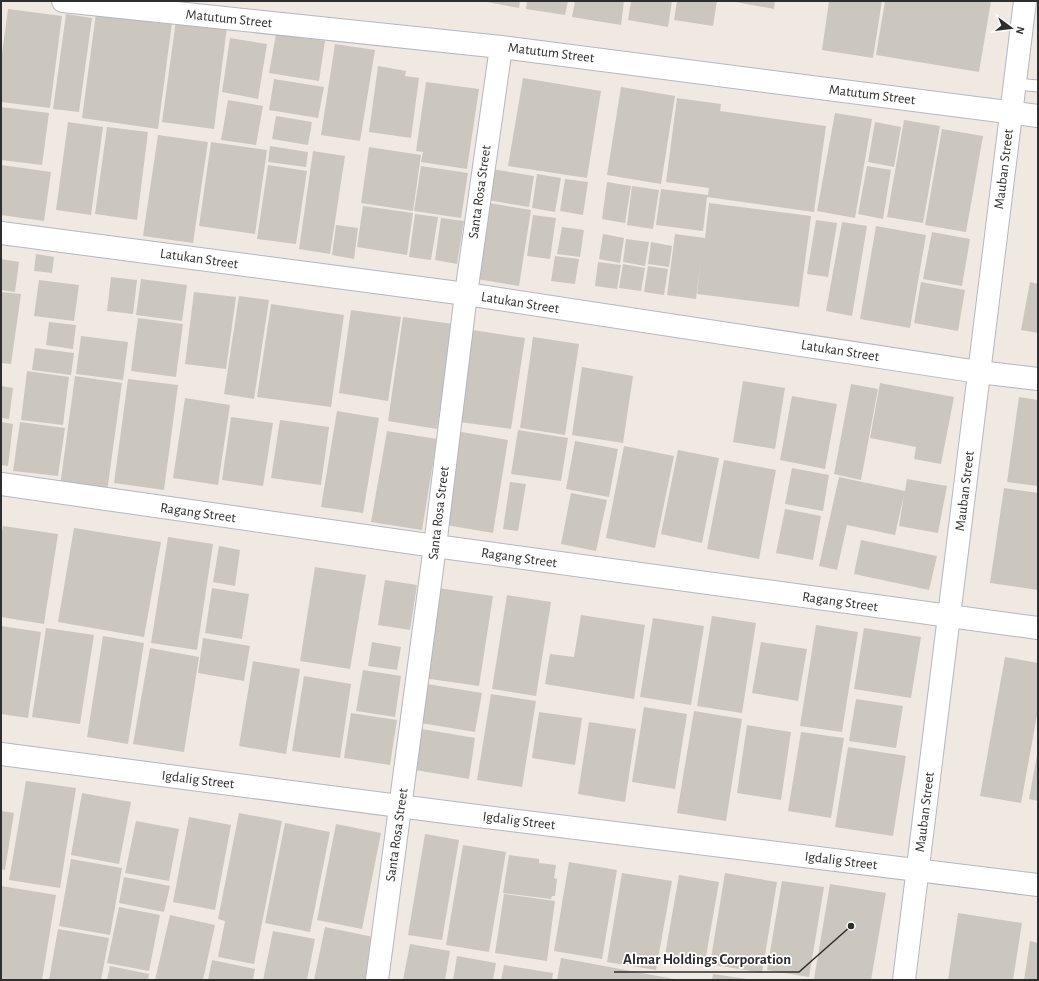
<svg xmlns="http://www.w3.org/2000/svg" width="1039" height="981" font-family="'Alegreya Sans',sans-serif">
  <style>
    .building { fill: #cbc7bf }
    .lines { fill: none; stroke-linecap: round; stroke-linejoin: round }
    .service-casing { stroke: #b4b7c1; stroke-width: 13 }
    .minor-casing { stroke: #b4b7c1; stroke-width: 24 }
    .tertiary-casing { stroke: #b4b7c1; stroke-width: 24 }
    .service { stroke: #fff; stroke-width: 11 }
    .minor { stroke: #fff; stroke-width: 22 }
    .tertiary { stroke: #fff; stroke-width: 22 }
    .labels { text-anchor: middle; dominant-baseline: central; stroke-width: 3.5; stroke-linejoin: round; paint-order: stroke }
    .street-label { font-size: 14px; fill: #2e2e2e; stroke: #fff }
    .leader { fill: none; stroke: #2e2e2e; stroke-width: 1.5 }
    .callout-dot { fill: #2e2e2e; stroke: #fff; stroke-width: 1.5 }
    .callout-label { font-size: 15px; text-anchor: middle; font-weight: bold; fill: #2e2e2e; stroke: #fff; stroke-width: 3.5; stroke-linejoin: round; paint-order: stroke }
  </style>
  <rect width="100%" height="100%" fill="#efe9e1"/>
  <path class="building" d="M481 1H520L519 8Z
    M527 1H568L565 15 526 9Z
    M575 1H624L621 25 572 17Z
    M631 1H672L668 27 628 20Z
    M677 1H717L713 26 674 20Z
    M730 1H775L774 9Z
    M829 1H882L873 58 822 50Z
    M885 1H991L979 72 876 55Z
    M8 9 62 16 50 108 1 102V61Z
    M96 13 172 23 158 129 82 118Z
    M66 14 92 18 79 112 53 109Z
    M176 20 227 27 214 129 162 122Z
    M276 34 325 41 319 81 269 73Z
    M230 38 267 44 258 99 222 92Z
    M335 44 375 50 360 141 321 135Z
    M378 66 406 71 405 76 419 78 411 138 369 132Z
    M523 78 601 91 587 178 508 166Z
    M274 79 324 87 318 118 269 110Z
    M426 82 479 89 467 169 421 162 423 152 416 151Z
    M621 87 675 96 661 184 607 175Z
    M677 98 721 104 720 111 826 126 814 212 707 197 703 231 656 225 661 189 708 195 709 188 666 182Z
    M228 100 263 106 256 145 221 140Z
    M1 107 49 113 42 165 1 160Z
    M835 113 872 119 855 218 817 211Z
    M276 116 312 122 308 145 272 139Z
    M904 120 940 126 923 223 887 217Z
    M68 122 103 127 91 215 56 210Z
    M875 122 901 127 894 167 868 162Z
    M107 127 148 132 137 220 95 214Z
    M942 129 983 136 966 232 925 225Z
    M158 135 208 142 193 243 143 236Z
    M211 142 267 150 255 234 199 226Z
    M270 146 308 152 306 167 268 162Z
    M369 147 421 155 413 211 361 203Z
    M313 151 345 156 330 254 299 249Z
    M1 165 51 172 44 221 1 215Z
    M268 165 307 171 296 244 257 239Z
    M421 166 468 173 461 218 414 211Z
    M867 166 891 170 883 219 858 214Z
    M486 168 534 176 529 207 481 199Z
    M537 174 561 178 555 212 532 208Z
    M565 179 588 182 583 215 560 211Z
    M607 182 631 186 625 223 602 219Z
    M632 186 659 190 653 229 627 225Z
    M483 202 531 210 519 286 470 278Z
    M709 203 811 216 799 307 697 294 701 258 696 299 667 295 675 234 705 238Z
    M363 206 413 213 407 255 357 247Z
    M415 214 438 217 431 260 409 257Z
    M533 215 556 218 550 259 527 256Z
    M441 218 464 221 457 264 435 260Z
    M816 220 837 223 828 277 807 274Z
    M842 222 867 226 852 316 826 311Z
    M336 225 358 228 354 259 332 255Z
    M876 226 926 235 910 328 860 319Z
    M562 227 584 230 580 257 557 254Z
    M932 232 970 239 962 286 923 279Z
    M603 234 624 238 620 263 599 259Z
    M626 239 649 242 645 266 623 262Z
    M651 242 672 246 669 267 648 264Z
    M36 254 54 257 52 273 34 271Z
    M555 256 579 259 575 284 551 281Z
    M1 259 19 262 15 292 1 290Z
    M598 262 621 265 617 289 595 286Z
    M623 264 645 268 641 291 619 288Z
    M648 266 668 269 664 295 644 292Z
    M111 277 137 280 133 314 107 311Z
    M141 279 187 285 182 321 136 315Z
    M39 280 79 285 74 321 34 316Z
    M921 282 965 290 958 331 914 323Z
    M1030 282 1038 284V333L1021 330Z
    M1 292 21 294 11 364 1 363Z
    M194 292 236 297 226 369 185 364Z
    M239 296 269 300 254 399 224 394Z
    M271 304 344 315 331 407 257 397Z
    M351 310 401 317 388 401 339 393Z
    M403 317 453 324 437 429 388 421Z
    M138 318 183 324 176 377 131 371Z
    M49 322 76 325 73 349 46 345Z
    M466 329 525 338 511 429 452 421Z
    M81 336 128 342 123 380 76 374Z
    M533 337 579 344 565 435 520 428Z
    M35 348 74 353 71 375 32 370Z
    M582 367 633 376 623 443 572 435Z
    M27 371 69 377 63 425 21 420Z
    M75 376 122 383 107 492 60 486Z
    M128 379 178 385 164 490 114 483Z
    M743 381 785 388 775 449 733 442Z
    M880 383 954 397 941 464 914 459 916 447 870 438Z
    M851 384 878 389 861 480 834 474Z
    M1 386 13 388 9 419 1 418Z
    M792 396 837 404 825 469 780 460Z
    M1019 397 1038 400V486L1007 482Z
    M185 398 230 405 218 485 173 478Z
    M337 411 379 418 363 513 321 507Z
    M231 417 273 423 263 486 222 480Z
    M280 420 329 427 321 485 271 478Z
    M1 422 13 424 8 466 1 465Z
    M20 422 65 428 58 476 13 471Z
    M518 430 568 438 561 481 511 474Z
    M387 431 437 439 422 530 371 522Z
    M456 431 508 440 493 533 440 524Z
    M575 441 618 449 609 497 566 489Z
    M624 446 674 456 655 548 606 538Z
    M678 450 719 458 702 543 661 534Z
    M724 460 776 470 759 559 707 549Z
    M792 468 829 475 823 511 785 504Z
    M839 477 905 491 907 479 947 486 938 533 899 526 904 495 895 535 847 525 837 570 819 566Z
    M510 482 526 484 518 531 503 529Z
    M1004 488 1038 493V590L990 583Z
    M571 493 607 500 596 551 561 544Z
    M785 509 821 516 813 560 776 553Z
    M3 526 58 534 44 624 1 617V538Z
    M74 528 161 542 144 637 58 622Z
    M168 537 213 544 197 650 151 643Z
    M861 540 937 556 929 590 854 574Z
    M219 546 240 550 235 586 213 582Z
    M315 567 366 575 350 669 300 661Z
    M385 580 417 585 410 630 378 625Z
    M212 588 249 594 242 639 205 633Z
    M438 588 493 596 479 686 423 678Z
    M507 595 551 602 536 696 492 689Z
    M581 615 645 625 634 699 545 684 550 654 574 657Z
    M712 616 756 623 742 713 697 706Z
    M653 618 704 626 691 705 640 697Z
    M816 625 858 632 842 732 800 726Z
    M1 626 41 632 28 718 1 714Z
    M46 628 94 635 80 724 32 717Z
    M864 628 921 637 911 698 854 689Z
    M103 636 144 643 128 744 87 737Z
    M203 638 250 646 244 681 198 673Z
    M372 642 401 647 397 670 368 666Z
    M761 642 807 649 798 701 752 693Z
    M150 648 199 657 184 752 133 744Z
    M1005 657 1038 663V710L1021 803 980 796Z
    M253 661 300 669 286 754 239 746Z
    M363 670 401 676 395 717 356 711Z
    M304 676 351 684 340 758 292 751Z
    M427 684 482 693 475 732 421 723Z
    M491 694 536 701 522 787 477 780Z
    M856 699 903 706 896 748 849 741Z
    M644 707 687 714 675 789 632 782Z
    M694 711 742 719 726 821 677 813Z
    M539 712 582 718 575 765 532 758Z
    M351 713 397 720 390 765 344 758Z
    M589 722 636 729 625 802 578 794Z
    M747 725 791 732 781 800 737 793Z
    M422 729 475 738 469 779 415 770Z
    M801 732 844 738 831 818 788 811Z
    M848 747 906 756 893 836 835 827Z
    M1037 755H1038V801L1029 799Z
    M26 781 76 788 60 888 9 880Z
    M82 793 131 802 119 864 71 855Z
    M1 811 14 813 5 870 1 869Z
    M239 813 282 821 254 964 218 957 225 921 218 919Z
    M189 817 231 825 215 910 173 902Z
    M136 821 179 829 169 881 125 873Z
    M285 823 330 832 310 932 265 923Z
    M336 824 381 833 362 929 317 920Z
    M425 834 459 840 442 940 408 935Z
    M463 845 506 852 489 952 446 945Z
    M509 855 539 859V863L556 865 554 878 557 879 555 896H552L551 899 503 893Z
    M71 859 122 868 110 935 59 926Z
    M569 862 617 870 602 959 554 951Z
    M622 873 672 881 656 970 607 962Z
    M725 873 777 882 762 973 710 964Z
    M679 875 719 882 705 962 665 955Z
    M124 877 170 886 164 912 119 903Z
    M782 881 824 887 809 977 767 970Z
    M830 884 886 893 871 980H821L814 979Z
    M1 886 56 895 42 980H1Z
    M504 894 555 901 547 961 495 953Z
    M119 907 160 915 149 971 107 963Z
    M958 913 1022 923 1013 980H948Z
    M170 915 215 925 203 980H155Z
    M325 927 378 938 369 980H314Z
    M58 929 109 938 101 980H49Z
    M273 931 315 939 307 980H263Z
    M1030 941 1038 943V980H1024Z
    M410 944 450 951 445 980H403Z
    M457 956 496 963 493 980H453Z
    M561 958 674 979V980H557Z
    M212 960 255 969 253 980H208Z
    M504 965 553 973 552 980H501Z
    M110 966 149 974 148 980H107Z
    M713 974 747 979V980H712Z"/>
  <g class="lines">
    <defs>
      <path id="service" d="M1015 84 1038 86"/>
      <path id="minor" d="M63 1 501 47 1038 116
        M1 233 466 294 979 372 1038 379
        M1 484 435 546 1038 628
        M1 754 453 813 1038 885
        M377 980 435 546 466 294 501 47"/>
      <path id="tertiary" d="M904 980 1025 1"/>
    </defs>
    <use href="#service" class="service-casing"/>
    <use href="#minor" class="minor-casing"/>
    <use href="#tertiary" class="tertiary-casing"/>
    <use href="#service" class="service"/>
    <use href="#minor" class="minor"/>
    <use href="#tertiary" class="tertiary"/>
  </g>
  <g class="labels">
    <g class="street-label">
      <text transform="translate(229 19) rotate(6)">Matutum Street</text>
      <text transform="translate(551 53) rotate(7)">Matutum Street</text>
      <text transform="translate(872 95) rotate(7)">Matutum Street</text>
      <text transform="translate(1004 169) rotate(-83)">Mauban Street</text>
      <text transform="translate(480 192) rotate(-82)">Santa Rosa Street</text>
      <text transform="translate(199 259) rotate(8)">Latukan Street</text>
      <text transform="translate(520 303) rotate(9)">Latukan Street</text>
      <text transform="translate(840 351) rotate(9)">Latukan Street</text>
      <text transform="translate(965 491) rotate(-83)">Mauban Street</text>
      <text transform="translate(198 513) rotate(8)">Ragang Street</text>
      <text transform="translate(439 513) rotate(-83)">Santa Rosa Street</text>
      <text transform="translate(519 558) rotate(8)">Ragang Street</text>
      <text transform="translate(840 602) rotate(8)">Ragang Street</text>
      <text transform="translate(198 780) rotate(7)">Igdalig Street</text>
      <text transform="translate(925 812) rotate(-83)">Mauban Street</text>
      <text transform="translate(519 821) rotate(7)">Igdalig Street</text>
      <text transform="translate(397 835) rotate(-82)">Santa Rosa Street</text>
      <text transform="translate(841 861) rotate(7)">Igdalig Street</text>
    </g>
  </g>
  <path class="leader" d="M851 926L799 972H614"/>
  <circle class="callout-dot" cx="851" cy="926" r="4"/>
  <g class="callout-label">
    <text x="707" y="964">Almar Holdings Corporation</text>
  </g>
  <rect width="1039" height="981" fill="none" stroke="#2e2e2e" stroke-width="4"/>
  <g transform="translate(1011 28) rotate(105)" stroke="#ffffff" stroke-width="3" paint-order="stroke">
  <path d="M0-3L7 15L0 10L-7 15Z" fill="#2e2e2e"/>
  <text y="-6" font-size="11" font-weight="bold" text-anchor="middle" fill="#2e2e2e">N</text>
  </g>
</svg>
